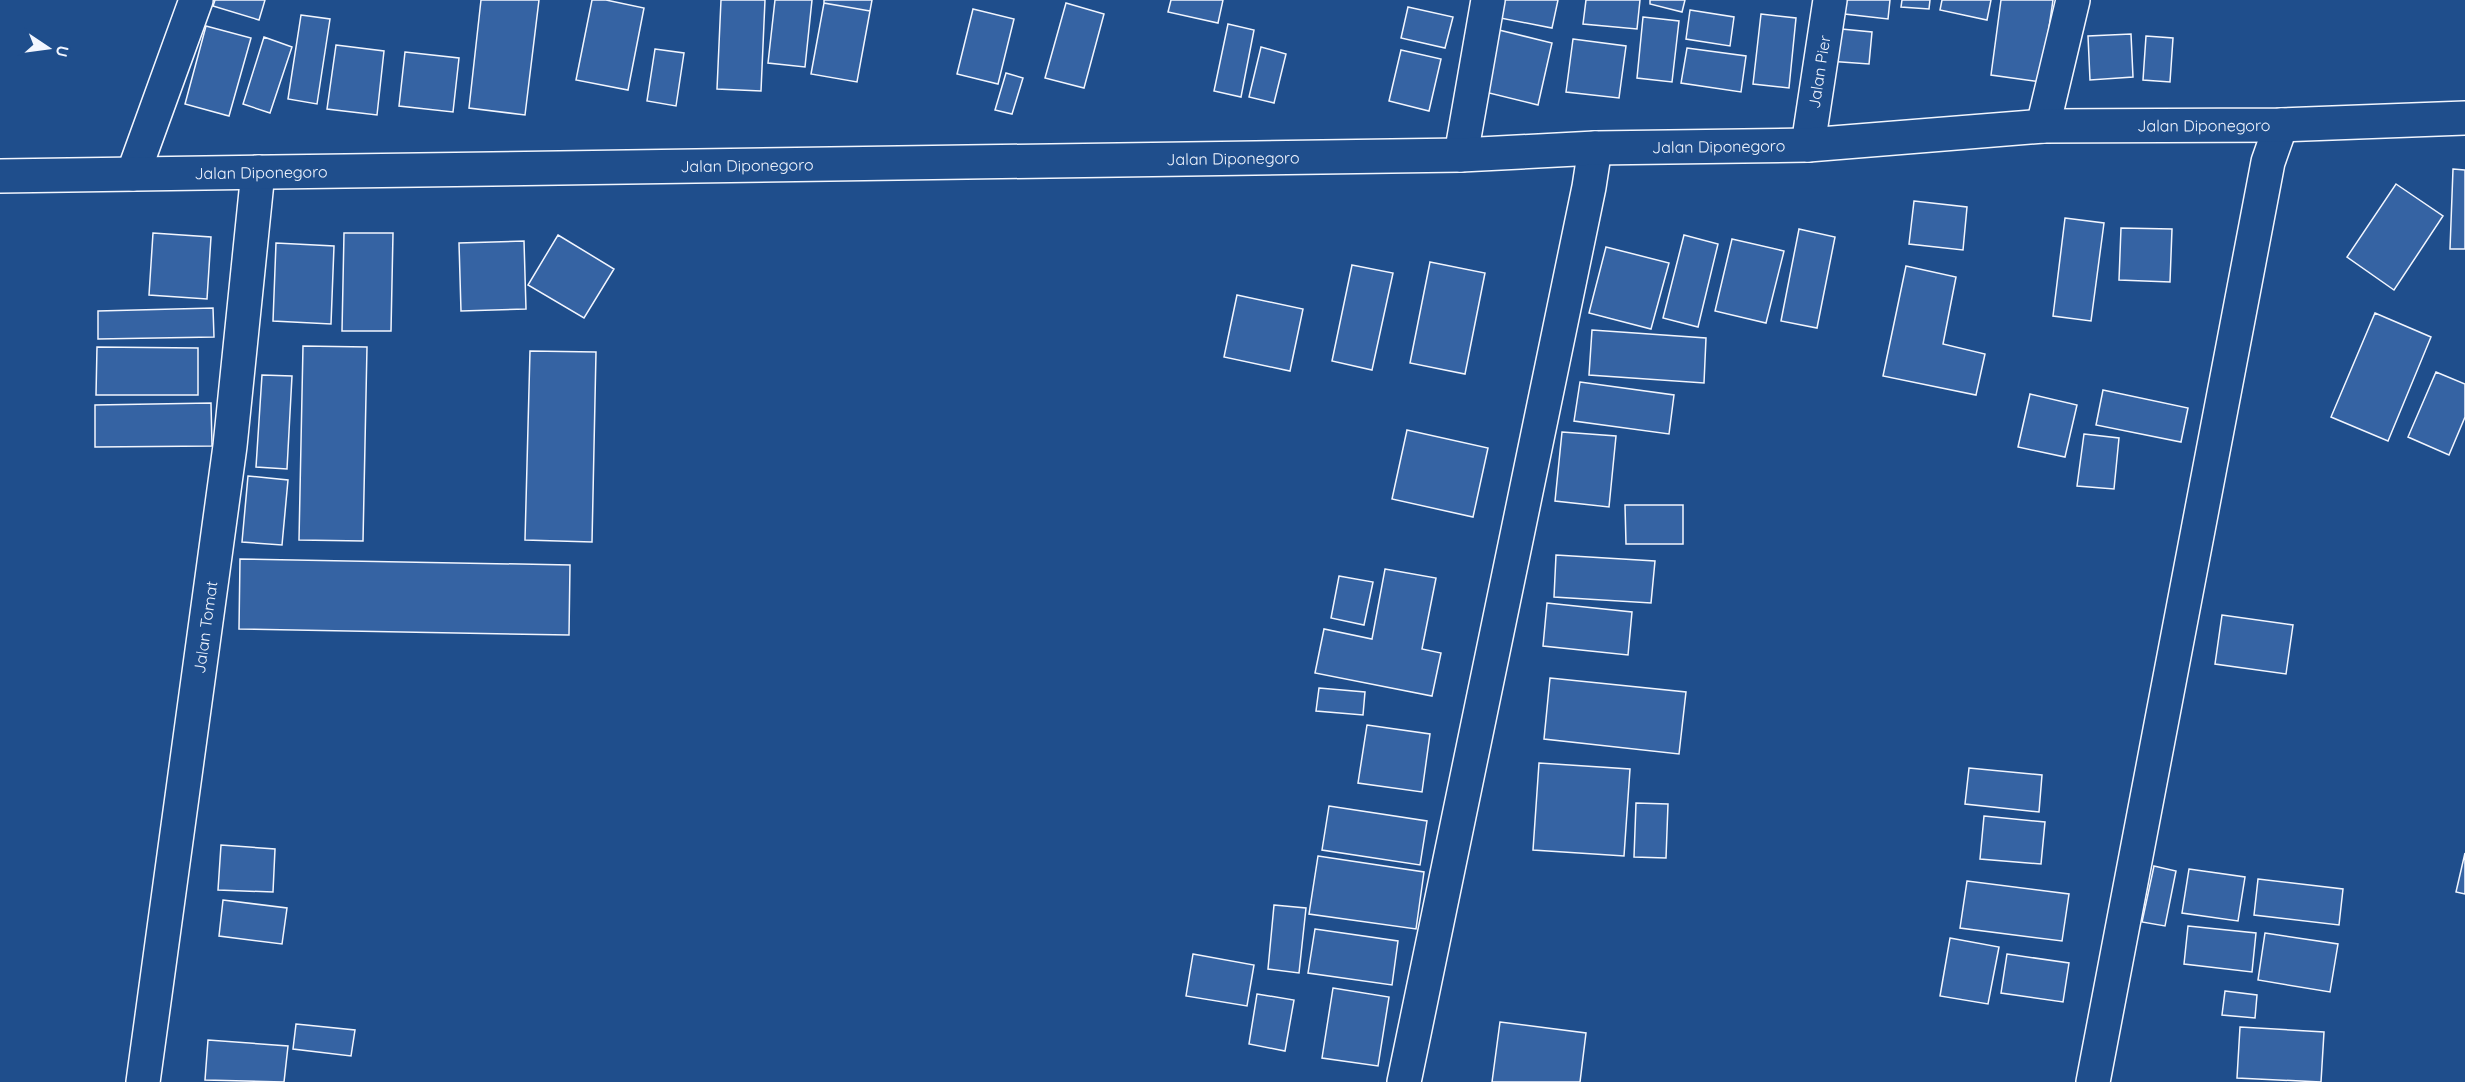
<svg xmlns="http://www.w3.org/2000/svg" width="2465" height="1082" font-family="Quicksand,sans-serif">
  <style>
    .building { fill: #3563a3; stroke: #f2f6ff; stroke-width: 1.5 }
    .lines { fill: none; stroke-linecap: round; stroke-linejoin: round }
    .minor-casing { stroke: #f2f6ff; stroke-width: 36 }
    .secondary-casing { stroke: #f2f6ff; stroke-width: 36 }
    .minor { stroke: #1f4e8c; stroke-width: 33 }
    .secondary { stroke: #1f4e8c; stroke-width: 33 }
    .labels { text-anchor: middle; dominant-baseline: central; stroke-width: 4.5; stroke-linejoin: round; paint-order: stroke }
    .street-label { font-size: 16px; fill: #f2f6ff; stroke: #1f4e8c }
  </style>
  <rect width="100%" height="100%" fill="#1f4e8c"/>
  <path class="building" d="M215 0H265L259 20 213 6Z
    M481 0H539L525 115 469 108Z
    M592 0H606L644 8 628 90 576 80Z
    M721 0H765L761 91 717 89Z
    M775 0H812L805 67 768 63Z
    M824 0H872L870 11 824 3Z
    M1171 0H1223L1218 23 1168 12Z
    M1494 0H1558L1552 28 1490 16Z
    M1586 0H1640L1637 29 1583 24Z
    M1650 0H1685L1682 12 1650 4Z
    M1838 0H1890L1888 19 1836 13Z
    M1902 0H1930L1929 9 1901 7Z
    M1942 0H1991L1987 20 1940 10Z
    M2001 0H2053L2041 82 1991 75Z
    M824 3 870 11 857 82 811 74Z
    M1066 3 1104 14 1084 88 1045 78Z
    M1408 7 1453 17 1445 48 1401 38Z
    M973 9 1014 19 998 84 957 74Z
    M1690 10 1734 17 1730 46 1686 39Z
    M1761 14 1796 18 1789 88 1753 84Z
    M301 15 330 19 317 104 288 99Z
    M1643 17 1679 21 1672 82 1637 78Z
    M1228 24 1254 30 1241 97 1214 91Z
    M206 26 251 38 229 116 185 104Z
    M1831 28 1872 32 1869 64 1828 61Z
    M1499 30 1552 43 1538 105 1485 92Z
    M2131 34 2133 77 2090 80 2088 36Z
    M2146 36 2173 38 2170 82 2143 80Z
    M264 37 292 47 270 113 243 104Z
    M1573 39 1626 46 1619 98 1566 92Z
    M336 45 384 51 377 115 327 109Z
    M1261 47 1286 54 1274 103 1249 97Z
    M1687 48 1746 56 1741 92 1681 83Z
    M655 49 684 53 676 106 647 101Z
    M1401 50 1441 59 1429 111 1389 101Z
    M405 52 459 58 453 112 399 106Z
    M1006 73 1023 78 1012 114 995 110Z
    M2453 169 2465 170V249H2450Z
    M2396 184 2443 216 2394 290 2347 257Z
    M1914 201 1967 207 1963 250 1909 244Z
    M2065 218 2104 223 2091 321 2053 316Z
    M2121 228 2172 229 2170 282 2119 280Z
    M1799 229 1835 237 1817 328 1781 321Z
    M153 233 211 237 207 299 149 295Z
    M344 233H393L391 331H342Z
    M558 235 614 269 584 318 528 285Z
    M1684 235 1718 244 1698 327 1663 318Z
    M1732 239 1784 251 1766 323 1715 311Z
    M524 241 526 309 461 311 459 243Z
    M276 243 334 246 331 324 273 321Z
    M1606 247 1669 263 1651 329 1589 313Z
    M1430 262 1485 273 1465 374 1410 363Z
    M1352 265 1393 273 1372 370 1332 361Z
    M1906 266 1956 277 1943 344 1985 354 1976 395 1883 376Z
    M1237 295 1303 309 1290 371 1224 357Z
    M213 308 214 337 98 339V311Z
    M2375 313 2431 337 2388 441 2331 417Z
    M1592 330 1706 338 1704 383 1589 375Z
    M303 346 367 347 363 541 299 540Z
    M97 347 198 348V395H96Z
    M530 351 596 352 592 542 525 540Z
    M2436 372 2465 384V417L2449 455 2408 437Z
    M262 375 292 376 287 469 256 467Z
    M1580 382 1674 395 1669 434 1574 421Z
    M2103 390 2188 408 2181 442 2096 425Z
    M2030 394 2077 405 2065 457 2018 447Z
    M211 403 212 446 95 447V405Z
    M1407 430 1488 448 1473 517 1392 499Z
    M1562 432 1616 436 1609 507 1555 501Z
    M2084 434 2119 438 2114 489 2077 486Z
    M248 476 288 480 282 545 242 542Z
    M1625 505H1683V544H1626Z
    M1556 555 1655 561 1651 603 1554 597Z
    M240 559 570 565 569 635 239 629Z
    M1385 569 1436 578 1422 649 1441 653 1432 696 1315 673 1324 629 1372 639Z
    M1339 576 1373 582 1364 625 1331 618Z
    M1547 603 1632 612 1628 655 1543 646Z
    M2222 615 2293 625 2286 674 2215 664Z
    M1550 678 1686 692 1679 754 1544 739Z
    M1319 688 1365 692 1363 715 1316 711Z
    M1367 725 1430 734 1422 792 1358 783Z
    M1539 763 1630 769 1624 856 1533 850Z
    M1969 768 2042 775 2039 812 1965 804Z
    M1636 803 1668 804 1666 858 1634 857Z
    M1329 806 1427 821 1420 865 1322 850Z
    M1984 816 2045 822 2041 864 1980 859Z
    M221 845 275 849 273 892 218 890Z
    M2465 853V894L2456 892Z
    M1318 856 1424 872 1416 929 1309 914Z
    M2154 866 2176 871 2165 926 2142 922Z
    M2189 869 2245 877 2238 921 2182 913Z
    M2258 879 2343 889 2339 925 2254 915Z
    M1967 881 2069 894 2062 941 1960 928Z
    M223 900 287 908 282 944 219 936Z
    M1274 905 1306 908 1299 973 1268 969Z
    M2188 926 2256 933 2252 972 2184 964Z
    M1315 929 1398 941 1392 985 1308 973Z
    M2265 933 2338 944 2330 992 2258 980Z
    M1950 938 1999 947 1988 1004 1940 996Z
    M1193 954 1254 965 1247 1006 1186 996Z
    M2007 954 2069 963 2063 1002 2001 993Z
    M1333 988 1389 997 1378 1066 1322 1058Z
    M2225 991 2257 995 2255 1018 2222 1015Z
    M1257 994 1294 1000 1285 1051 1249 1044Z
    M1500 1022 1586 1033 1580 1082H1492Z
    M296 1024 355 1030 351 1056 293 1049Z
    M2240 1027 2324 1032 2321 1082 2237 1078Z
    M208 1040 288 1046 284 1082 205 1080Z"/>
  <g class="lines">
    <defs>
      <g id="minor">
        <path d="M2043 126 2073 0"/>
        <path id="s1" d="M1808 145 1830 0"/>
        <path d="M1461 155 1488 0"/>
        <path d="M133 174 196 0"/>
        <path id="s2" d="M143 1082 230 446 258 172"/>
        <path d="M1404 1082 1589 187 1595 148"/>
        <path d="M2093 1082 2268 162 2281 125"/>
      </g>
      <g id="secondary">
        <path id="s3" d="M0 176 1461 155 1595 148 1808 145 2043 126 2281 125 2465 118"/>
      </g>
    </defs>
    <use href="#minor" class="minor-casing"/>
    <use href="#secondary" class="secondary-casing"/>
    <use href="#minor" class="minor"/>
    <use href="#secondary" class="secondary"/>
  </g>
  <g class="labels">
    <g class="street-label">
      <text stroke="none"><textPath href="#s1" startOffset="74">Jalan Pier</textPath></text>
      <text stroke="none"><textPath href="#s3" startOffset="2205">Jalan Diponegoro</textPath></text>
      <text stroke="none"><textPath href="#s3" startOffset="1719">Jalan Diponegoro</textPath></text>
      <text stroke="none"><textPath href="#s3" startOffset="1233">Jalan Diponegoro</textPath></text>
      <text stroke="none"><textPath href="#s3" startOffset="747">Jalan Diponegoro</textPath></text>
      <text stroke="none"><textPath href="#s3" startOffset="261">Jalan Diponegoro</textPath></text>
      <text stroke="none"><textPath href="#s2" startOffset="459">Jalan Tomat</textPath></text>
    </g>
  </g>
  <g transform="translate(48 48) rotate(103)" stroke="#1f4e8c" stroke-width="4.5" paint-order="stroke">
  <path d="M0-4.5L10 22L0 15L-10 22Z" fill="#f2f6ff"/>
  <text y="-9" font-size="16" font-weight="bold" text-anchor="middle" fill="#f2f6ff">U</text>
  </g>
</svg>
